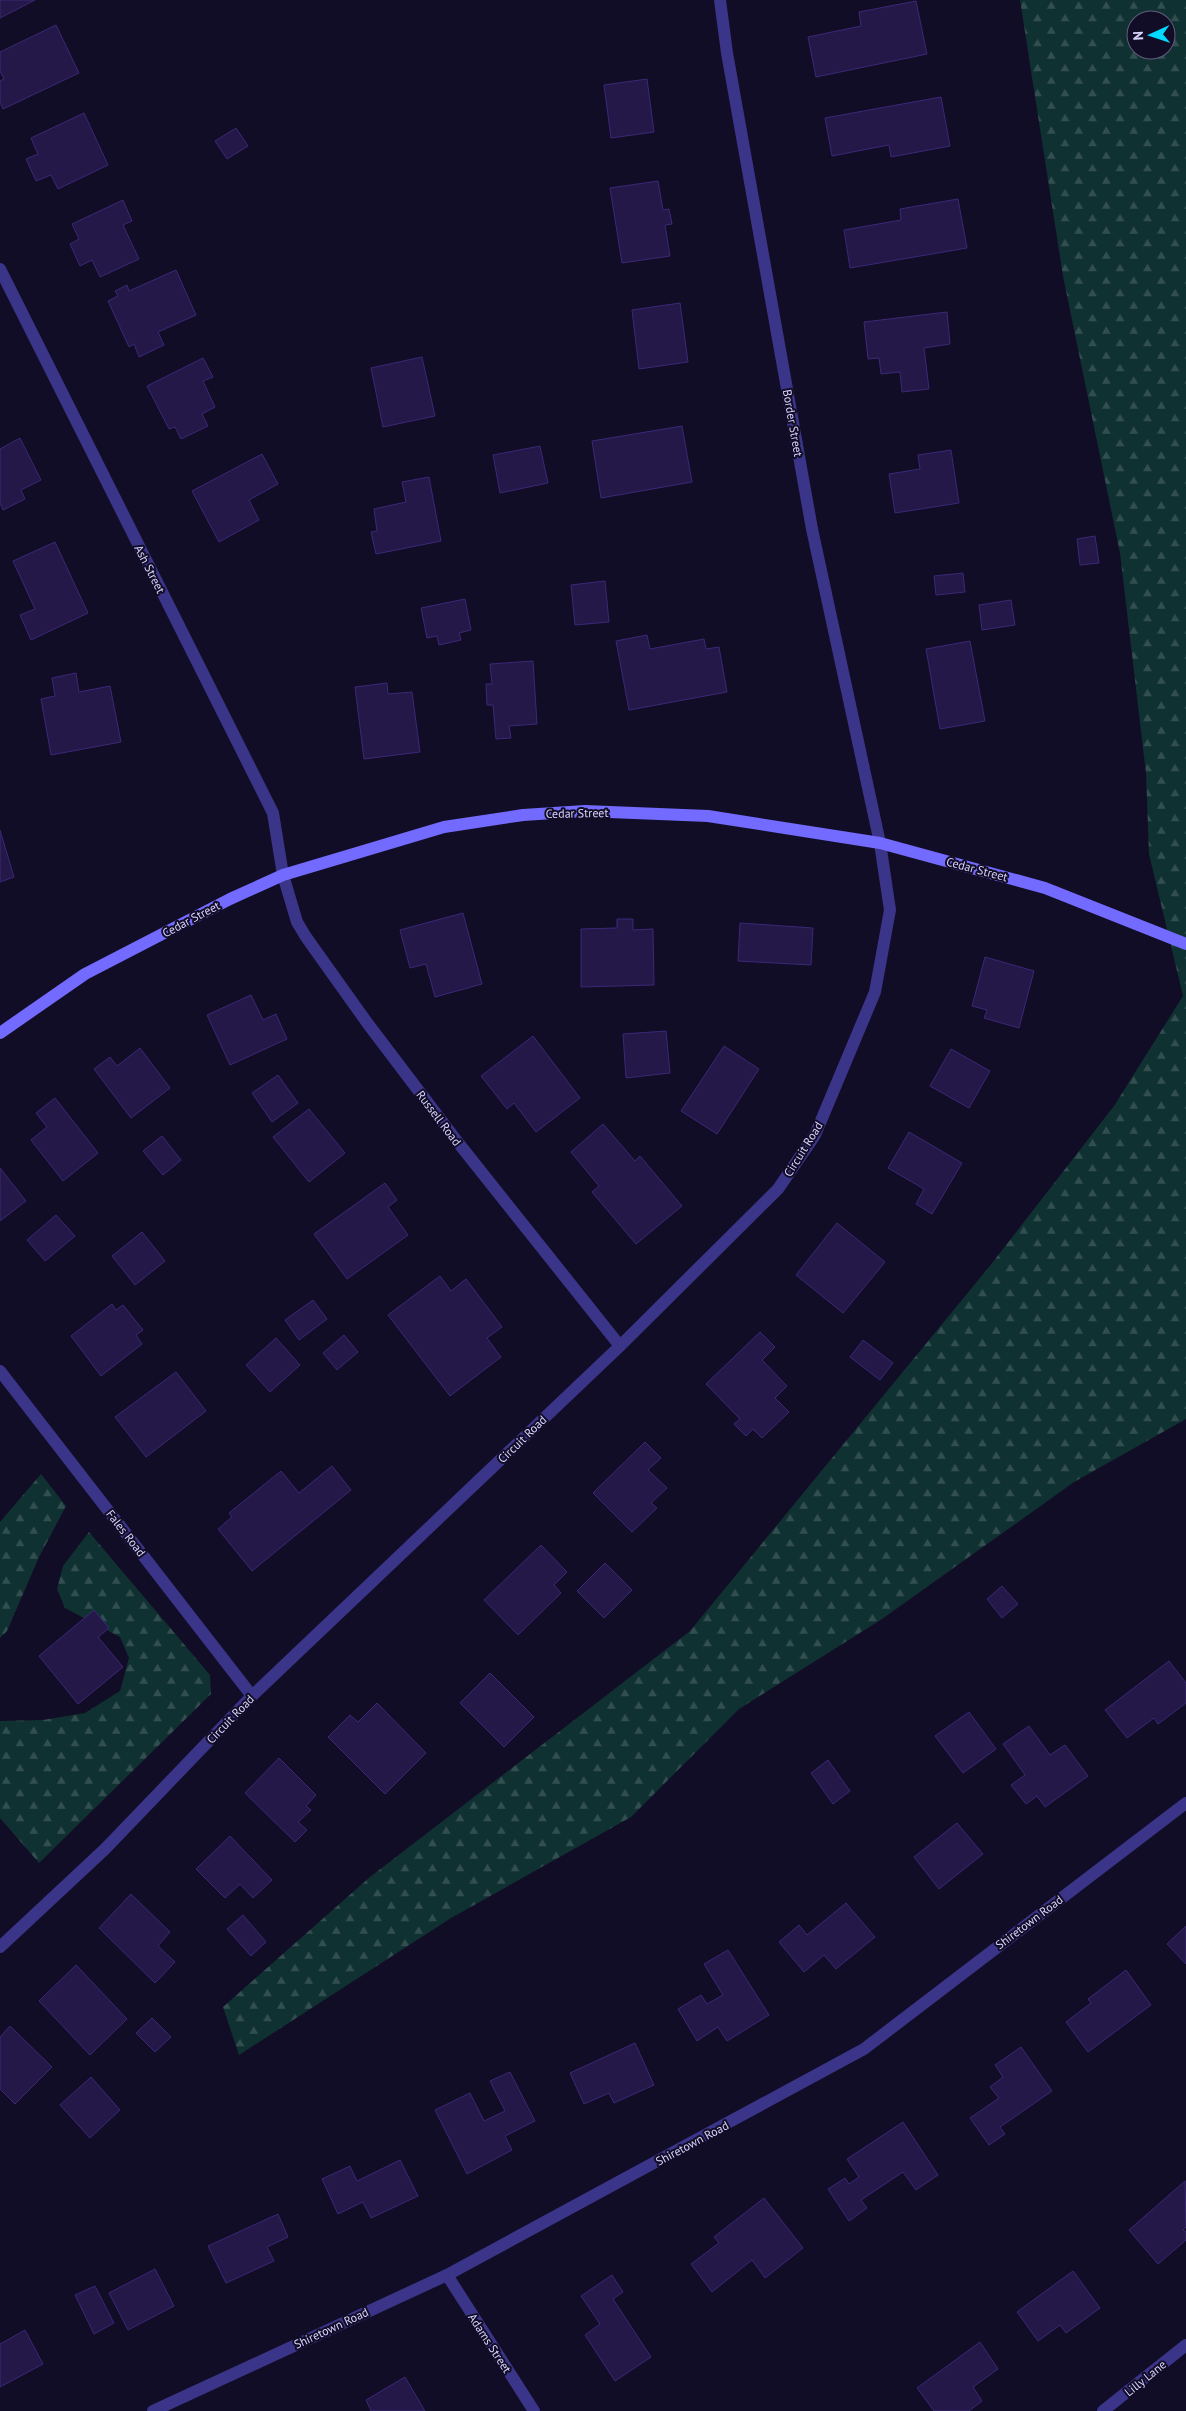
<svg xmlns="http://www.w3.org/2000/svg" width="1186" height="2411" font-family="'PT Sans',sans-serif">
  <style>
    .forest { fill: url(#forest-firs); fill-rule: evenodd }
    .building { fill: #241849; stroke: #3b2877 }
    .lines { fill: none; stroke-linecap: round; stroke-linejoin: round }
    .street { stroke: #3b3589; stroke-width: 12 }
    .secondary { stroke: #736aff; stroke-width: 12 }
    .labels { text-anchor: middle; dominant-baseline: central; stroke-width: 4; stroke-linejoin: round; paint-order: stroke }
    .street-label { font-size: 12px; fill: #d9d3ff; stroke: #120d26 }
  </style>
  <defs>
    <pattern id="forest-firs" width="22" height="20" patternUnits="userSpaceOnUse" patternTransform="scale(1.25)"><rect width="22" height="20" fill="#103131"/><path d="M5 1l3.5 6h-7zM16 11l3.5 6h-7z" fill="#324e50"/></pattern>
  </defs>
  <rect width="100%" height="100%" fill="#120d26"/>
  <path class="forest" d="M1020 0H1186V1419L1074 1482 882 1619 739 1709 631 1817 451 1918 239 2055 223 2007 370 1877 690 1631 989 1267 1114 1106 1183 996 1149 854 1146 773 1120 553 1063 276ZM1136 20H1166V50H1136Z
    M41 1474 66 1506 39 1557 7 1631 0 1638V1522Z
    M89 1532 210 1675 211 1694 39 1863 0 1818V1721L43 1720 85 1713 120 1691 129 1658 120 1637 65 1608 57 1589 63 1566Z"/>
  <path class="building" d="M0 0H35L0 18Z
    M916 1 927 54 816 77 808 37 861 26 859 12Z
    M56 25 79 73 3 109 0 102V81L4 79 0 71V52Z
    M647 79 654 132 611 138 604 85Z
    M941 97 950 146 891 157 889 145 832 156 825 118Z
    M84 113 108 165 58 189 51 175 36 181 26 159 38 154 31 138Z
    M236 128 248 146 227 159 215 141Z
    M658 181 663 210 669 209 672 224 665 225 670 256 622 263 610 188Z
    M958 199 967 248 850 268 844 230 901 220 900 209Z
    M123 200 132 221 123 225 139 259 100 277 92 260 80 266 70 244 79 239 72 224Z
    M176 270 196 315 158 332 164 345 139 357 134 344 129 347 108 301 118 296 115 291 127 285 129 291Z
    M680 303 688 362 639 369 632 310Z
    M947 312 950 344 924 348 929 389 902 392 900 372 881 374 879 358 868 359 864 322Z
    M422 357 435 416 383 427 371 368Z
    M203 358 213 377 203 381 215 407 202 414 208 426 181 439 175 427 169 429 147 386Z
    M682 426 692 482 601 498 592 441Z
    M20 438 41 480 21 490 25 499 3 510 0 503V449Z
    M540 446 548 483 500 493 493 455Z
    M951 450 959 503 895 513 889 474 920 469 918 455Z
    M262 454 278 484 249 500 259 520 219 542 192 491Z
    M429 477 441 541 376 554 371 532 377 531 374 509 406 502 402 482Z
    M1095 536 1099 563 1080 565 1077 539Z
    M55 542 88 613 31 640 20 615 35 609 13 561Z
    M963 573 965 592 936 595 934 576Z
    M605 581 609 622 575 625 571 585Z
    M465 599 471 630 459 633 461 640 439 645 437 636 427 638 421 608Z
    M1011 600 1015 625 982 630 979 605Z
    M647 635 650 649 704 639 706 649 719 647 727 692 629 710 616 641Z
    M970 641 985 721 940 729 926 649Z
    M533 661 537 724 509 726 511 738 496 739 493 705H487L486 684H492L490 664Z
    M76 673 79 692 110 686 121 742 51 755 41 699 55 696 52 678Z
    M387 683 388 694 412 692 420 752 364 759 355 687Z
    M0 830 14 877 0 882Z
    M463 913 482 984 435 997 426 964 410 968 400 930Z
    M617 919H633V930L653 929 654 985 581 987V929L617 928Z
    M740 923 813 928 811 965 738 961Z
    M985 957 1034 971 1019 1028 984 1018 987 1010 972 1006Z
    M251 995 263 1020 276 1014 287 1039 230 1065 207 1015Z
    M666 1031 670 1073 626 1078 623 1034Z
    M533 1036 580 1098 536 1132 514 1103 507 1109 481 1076Z
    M724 1046 759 1069 717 1134 681 1111Z
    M140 1048 170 1088 131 1118 94 1069 110 1057 117 1066Z
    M951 1049 990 1071 969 1108 930 1086Z
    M278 1075 298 1103 272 1122 252 1093Z
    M55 1098 98 1153 63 1181 31 1140 47 1127 36 1113Z
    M309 1109 345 1153 309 1182 273 1137Z
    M603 1124 635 1161 640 1156 682 1206 636 1244 592 1192 599 1186 571 1152Z
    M909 1132 962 1163 932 1214 916 1204 924 1189 888 1168Z
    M162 1136 181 1160 163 1175 143 1151Z
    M0 1168 26 1201 0 1221Z
    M385 1183 397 1200 388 1207 408 1235 347 1279 314 1234Z
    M56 1215 75 1236 45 1261 27 1240Z
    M837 1223 885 1262 843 1313 796 1275Z
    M142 1232 165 1261 135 1285 112 1256Z
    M440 1276 451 1291 466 1279 502 1327 487 1338 501 1357 450 1396 388 1315Z
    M313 1300 327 1319 299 1340 285 1320Z
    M112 1304 116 1310 123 1305 143 1330 136 1335 142 1344 101 1376 71 1336Z
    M760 1332 775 1347 762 1360 787 1386 775 1398 789 1412 762 1438 753 1429 746 1436 734 1424 740 1419 706 1384Z
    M344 1335 358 1352 337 1370 323 1353Z
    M276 1338 300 1365 270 1392 246 1365Z
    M863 1340 893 1363 880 1380 850 1357Z
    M176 1372 206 1411 146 1457 115 1417Z
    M645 1442 661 1458 648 1470 667 1488 651 1503 657 1508 632 1532 593 1493Z
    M332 1466 351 1490 252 1571 218 1529 232 1517 229 1513 281 1471 299 1493Z
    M541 1545 567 1572 554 1585 561 1593 518 1635 484 1600Z
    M605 1563 632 1590 604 1618 577 1591Z
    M1002 1586 1018 1604 1002 1618 987 1599Z
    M94 1610 109 1628 98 1637 123 1667 78 1704 39 1656Z
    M1169 1661 1186 1683V1703L1158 1724 1154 1718 1127 1738 1105 1710Z
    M490 1673 534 1717 504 1747 460 1703Z
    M377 1703 426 1753 385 1794 328 1737 350 1715 358 1722Z
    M969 1712 996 1749 963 1773 935 1736Z
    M1029 1726 1050 1755 1065 1745 1088 1776 1045 1807 1037 1796 1026 1804 1011 1785 1025 1775 1003 1744Z
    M279 1758 316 1795 306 1806 311 1810 298 1822 307 1830 295 1842 245 1793Z
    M828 1760 850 1791 833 1804 811 1773Z
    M957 1823 983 1854 939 1889 914 1857Z
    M230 1836 272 1880 253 1898 240 1884 225 1898 196 1869Z
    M131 1894 170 1932 158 1946 175 1962 155 1983 99 1928Z
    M846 1903 875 1937 836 1969 824 1955 804 1972 779 1942 799 1925 807 1935Z
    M243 1915 266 1942 251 1956 227 1929Z
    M1186 1926V1964L1167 1944Z
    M728 1950 769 2015 727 2041 718 2027 697 2041 678 2009 701 1995 707 2004 723 1995 704 1964Z
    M76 1965 127 2019 90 2055 39 2001Z
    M1126 1970 1151 2005 1088 2052 1066 2022 1091 2003 1088 1999Z
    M152 2018 171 2037 155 2052 136 2033Z
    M10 2026 52 2067 15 2104 0 2089V2037Z
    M635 2043 654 2085 614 2103 609 2093 584 2104 570 2073Z
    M1021 2047 1052 2091 1000 2127 1005 2134 989 2145 970 2118 999 2098 990 2087 1003 2077 995 2065Z
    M510 2072 535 2121 505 2136 512 2150 467 2174 435 2110 470 2093 484 2121 505 2111 490 2081Z
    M91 2077 120 2110 90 2138 60 2105Z
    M903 2122 938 2175 916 2190 903 2172 861 2200 867 2208 849 2221 828 2189 845 2178 849 2184 859 2177 847 2159Z
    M400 2160 418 2196 371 2218 363 2202 338 2214 322 2179 350 2166 357 2181Z
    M1185 2181 1186 2227 1183 2230 1186 2232V2240L1158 2264 1129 2230Z
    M764 2198 803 2248 765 2278 752 2260 712 2292 691 2264 719 2243 714 2237Z
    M278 2214 288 2237 267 2247 274 2261 226 2283 208 2246Z
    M155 2269 174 2306 128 2330 109 2293Z
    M1073 2271 1100 2308 1066 2333 1060 2325 1038 2341 1017 2312Z
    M612 2275 623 2292 613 2299 651 2357 615 2381 585 2335 600 2324 581 2296Z
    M95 2286 114 2323 94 2334 75 2295Z
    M25 2330 43 2364 0 2387V2344Z
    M980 2342 998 2369 973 2387 982 2401 969 2411H934L917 2388Z
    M405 2377 425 2411H371L366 2400Z"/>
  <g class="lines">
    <path class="street" d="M0 269 273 813 283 875 297 922 306 937 368 1024 456 1140 620 1346
      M0 1371 252 1696
      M0 1947 105 1849 252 1696 620 1346 778 1189 815 1135 875 992 890 910 880 843 812 529 727 53 720 0
      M447 2275 534 2411
      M153 2411 447 2275 864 2049 1186 1803
      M1103 2411 1186 2345"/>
    <path class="secondary" d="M0 1033 85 974 230 899 283 875 444 827 523 815 585 811 708 816 880 843 1045 888 1186 944"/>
  </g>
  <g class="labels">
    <g class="street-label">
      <text transform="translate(793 423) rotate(80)">Border Street</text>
      <text transform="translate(150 569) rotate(63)">Ash Street</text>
      <text transform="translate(577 813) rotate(-1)">Cedar Street</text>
      <text transform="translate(977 869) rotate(15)">Cedar Street</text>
      <text transform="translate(191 919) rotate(-28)">Cedar Street</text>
      <text transform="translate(439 1118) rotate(53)">Russell Road</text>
      <text transform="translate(803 1149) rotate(-58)">Circuit Road</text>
      <text transform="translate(522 1439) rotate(-44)">Circuit Road</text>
      <text transform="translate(126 1533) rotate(52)">Fales Road</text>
      <text transform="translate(230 1719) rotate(-46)">Circuit Road</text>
      <text transform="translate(1029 1922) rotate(-37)">Shiretown Road</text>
      <text transform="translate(692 2143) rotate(-28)">Shiretown Road</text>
      <text transform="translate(331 2328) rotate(-25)">Shiretown Road</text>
      <text transform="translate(490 2343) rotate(57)">Adams Street</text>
      <text transform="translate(1145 2378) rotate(-39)">Lilly Lane</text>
    </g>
  </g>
  <g transform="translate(1151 35) rotate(267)"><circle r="24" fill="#120d26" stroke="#625c7d"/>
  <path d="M0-4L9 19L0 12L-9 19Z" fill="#00dafe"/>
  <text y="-8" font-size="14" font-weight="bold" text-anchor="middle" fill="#d9d3ff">N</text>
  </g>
</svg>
